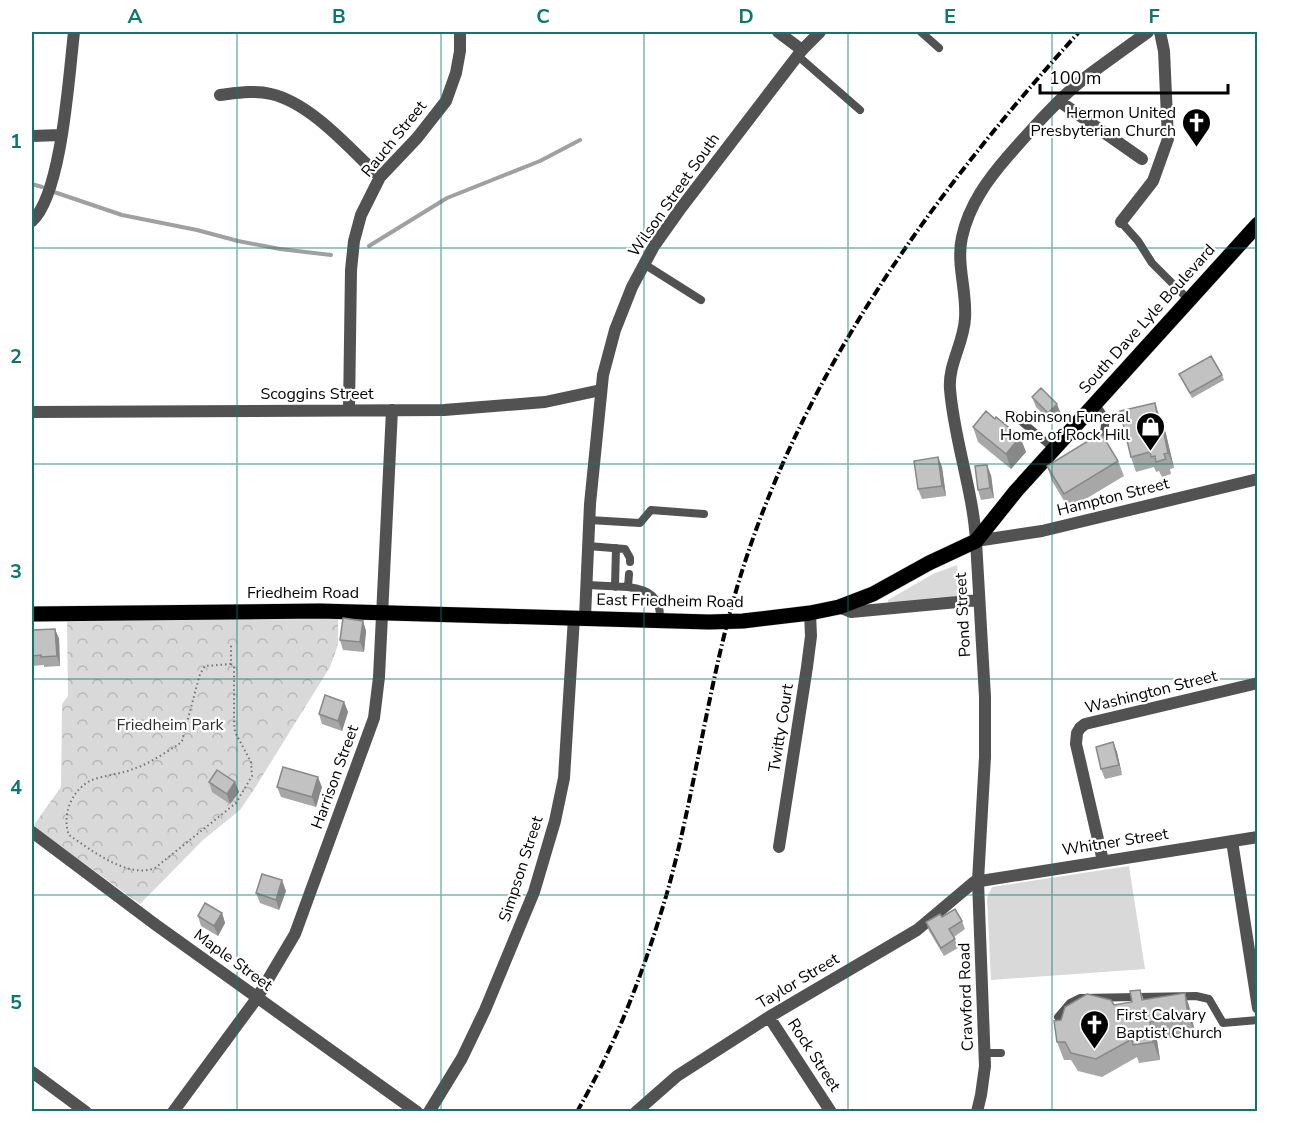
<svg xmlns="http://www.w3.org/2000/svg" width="1289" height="1143" font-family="'Nunito Sans',sans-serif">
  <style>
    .grass { fill: #d9d9d9 }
    .forest { fill: url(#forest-crowns) }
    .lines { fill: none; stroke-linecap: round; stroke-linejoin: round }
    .stream { stroke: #a0a0a0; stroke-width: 4 }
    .primary-casing { stroke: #dbdbdb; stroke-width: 16 }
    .path { stroke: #747474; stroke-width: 2; stroke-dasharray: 1.5 3; stroke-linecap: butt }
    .service { stroke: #525252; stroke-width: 8 }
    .minor { stroke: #525252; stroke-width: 12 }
    .tertiary { stroke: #525252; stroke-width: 12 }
    .primary { stroke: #000; stroke-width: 15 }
    .rail { stroke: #000; stroke-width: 4; stroke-dasharray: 9 3 1.5 3; stroke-linecap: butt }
    .wall { fill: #a7a7a7 }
    .shaded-wall { fill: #888 }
    .building { fill: #c2c2c2; stroke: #888; stroke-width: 1.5 }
    .grid { fill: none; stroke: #0f766e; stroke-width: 1.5; stroke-opacity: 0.55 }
    .labels { text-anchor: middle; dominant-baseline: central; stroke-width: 4.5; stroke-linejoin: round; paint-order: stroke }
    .poi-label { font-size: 16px; fill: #000; stroke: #fff; text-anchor: end }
    .street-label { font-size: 16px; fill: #000; stroke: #fff }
    .park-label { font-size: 16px; fill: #303030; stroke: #fff }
    .neatline { fill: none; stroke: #0f766e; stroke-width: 2 }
    .grid-label { font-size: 20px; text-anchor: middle; font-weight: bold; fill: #0f766e }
  </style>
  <defs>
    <pattern id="forest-crowns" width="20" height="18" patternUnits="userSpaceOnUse" patternTransform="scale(1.5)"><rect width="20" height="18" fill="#d9d9d9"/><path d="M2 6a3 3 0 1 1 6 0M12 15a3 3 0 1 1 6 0" fill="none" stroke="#b8b8b8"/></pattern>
  </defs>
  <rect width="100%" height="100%" fill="#fff"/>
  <path class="grass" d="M957 565 960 596 888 604V600L933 574Z
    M1129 866 1145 969 991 980 987 898 992 887Z"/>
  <path class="forest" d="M338 619V645L330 667 253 791 240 810 203 840 140 904 33 826 61 787 62 704 68 696 67 620Z"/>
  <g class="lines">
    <path class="stream" d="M32 184 42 187
      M54 192 122 215 197 230 238 241 280 249 331 255
      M369 246 447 198 540 161 580 140"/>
    <defs>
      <path id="primary" d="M32 614 320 611 709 622 743 621 810 613 839 607 873 594 929 563 976 541 1016 491 1258 224"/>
    </defs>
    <use href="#primary" class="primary-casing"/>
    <path class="path" d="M231 664 205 666 200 674 182 741 178 745C164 753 149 764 133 769 119 775 101 775 88 782 70 793 62 817 69 835 91 850 128 879 155 868L236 803 252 776 251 762 235 732 234 722V666L231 664V644"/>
    <path class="service" d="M921 32 939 48
      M798 56 860 110
      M1121 222 1138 241 1152 263 1189 300
      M644 264 701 300
      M1094 404C1106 415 1108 425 1101 439L1098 441
      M1014 415 1054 449
      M589 520 640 523 651 510 704 514
      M588 546 625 549 630 558V562
      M587 585 628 587 629 574
      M615 587 616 548
      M628 587C649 590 661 596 660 620
      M1058 1017 1070 1003 1080 998 1196 996 1209 999 1223 1023 1258 1020
      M985 1053H1001"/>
    <path class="minor" d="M778 32 802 50
      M1148 32C1127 47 1106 62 1086 77 1057 100 1033 128 1009 155 988 179 969 205 962 237 956 264 967 291 965 318 964 343 948 364 950 389 954 440 973 490 976 541L1042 531 1258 479
      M220 95C237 93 255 90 271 94 311 103 350 149 380 177
      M1059 101 1142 159
      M32 136 61 135
      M32 221C62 194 69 74 74 32
      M1121 222 1153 181 1168 139 1164 51 1160 32
      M349 410 351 270 354 241 361 215 380 177 417 138 446 101 456 73 460 51V32
      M32 412 444 410 545 402 601 390
      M32 832 156 925 417 1112
      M1232 841 1258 1008
      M779 847 807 667 811 636 810 613
      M1103 861 1076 744 1077 733 1080 728 1085 724 1258 683
      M769 1017 831 1112
      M32 1072 86 1112
      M173 1112 257 998 295 934 374 718 379 677 392 410
      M429 1112 462 1058 485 1010 534 892 555 821 564 778 574 617
      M636 1112 677 1076 769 1017 917 930 974 882 1258 837"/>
    <path class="tertiary" d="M976 541 985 697V757L978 881 985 1066 981 1095 977 1112
      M839 607 851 612 979 600
      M585 617 590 504 603 375 615 330 632 287 654 246 681 208 802 50 820 32"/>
    <use href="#primary" class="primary"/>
    <path class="rail" d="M577 1112C588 1092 599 1072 608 1052 632 1002 651 947 667 893 697 786 709 674 743 568 808 364 938 188 1079 32"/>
  </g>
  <path class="wall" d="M1179 374 1222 375 1224 380 1192 398Z
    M1032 397 1061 414 1052 423 1036 407Z
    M1155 403 1166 434 1174 468 1170 469 1171 474 1162 477 1159 471 1156 472 1154 467 1136 472 1131 457Z
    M995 419 1020 437 1026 452 1011 469 978 442 973 427Z
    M938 457 942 467 946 496 922 499 918 489Z
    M1118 461 1124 476 1069 509 1052 481 1047 466Z
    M991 475 994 498 981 500 978 490Z
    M363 621 366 631 364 652 343 650 340 640Z
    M55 629 59 639 60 666 44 667V665L32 666V630Z
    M344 702 348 712 342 731 322 724 319 714Z
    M1113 742 1117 752 1122 775 1105 779 1101 769Z
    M209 782H235L239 792 230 804 212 792Z
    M277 787H322L316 807 281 797Z
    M286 891 279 910 260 903 256 893Z
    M222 913 225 923 218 936 201 926 198 916Z
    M942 917 962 921 965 929 954 937 958 948 944 956 929 931 926 922Z
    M1140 990 1144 1000 1191 1012 1195 1034 1157 1040 1160 1060 1139 1063 1137 1057 1102 1077 1078 1071 1071 1060H1064L1057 1042 1061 1020 1132 1002Z"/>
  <path class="shaded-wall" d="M1057 404 1061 414 1052 423 1048 413Z
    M1161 419 1166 434 1174 468 1168 453Z
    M1020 437 1026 452 1011 469 1006 454Z
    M938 457 942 467 946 496 942 486Z
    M987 465 991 475 994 498 990 488Z
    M363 621 366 631 364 652 360 642Z
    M55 629 59 639 60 666 57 656Z
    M344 702 348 712 342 731 338 721Z
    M1113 742 1117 752 1122 775 1119 765Z
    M318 777 322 787 316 807 312 797Z
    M235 782 239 792 230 804 227 794Z
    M282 880 286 891 279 910 276 900Z
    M222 913 225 923 218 936 214 926Z
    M1185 993 1191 1012 1195 1034 1188 1016Z
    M1150 1022 1157 1040 1160 1060 1153 1042Z"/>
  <path class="building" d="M1211 356 1222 375 1190 393 1179 374Z
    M1041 388 1057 404 1048 413 1032 397Z
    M1155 403 1158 419H1161L1168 453 1164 454 1166 459 1156 462 1155 456 1151 457 1150 452 1131 457 1120 411Z
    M986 411 995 419 996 417 1020 437 1006 454 973 427Z
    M1101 433 1118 461 1064 494 1047 466Z
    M938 457 942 486 918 489 914 461Z
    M987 465 990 488 978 490 975 466Z
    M343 618 363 621 360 642 340 640Z
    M55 629 57 656 41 657V655L32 656V630Z
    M325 695 344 702 338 721 319 714Z
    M1113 742 1119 765 1101 769 1096 747Z
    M283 767 318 777 312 797 277 787Z
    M217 770 235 782 227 794 209 782Z
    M262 874 282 880 276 900 256 893Z
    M205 903 222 913 214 926 198 916Z
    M955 909 962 921 949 929 955 939 941 948 926 922 940 914 942 917Z
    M1140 990 1142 1000 1185 993 1188 1016 1150 1022 1153 1042 1133 1045 1132 1039 1096 1059 1071 1053 1065 1042H1057L1054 1021 1061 1020 1065 1007 1087 994 1111 1000 1114 1005 1132 1002 1130 991Z"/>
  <path class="grid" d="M237 32V1112M441 32V1112M644 32V1112M848 32V1112M1052 32V1112M32 248H1258M32 464H1258M32 679H1258M32 895H1258"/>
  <defs>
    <symbol id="church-pin" viewBox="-11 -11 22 30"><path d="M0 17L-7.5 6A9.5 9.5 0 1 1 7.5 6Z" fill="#000" stroke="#fff"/><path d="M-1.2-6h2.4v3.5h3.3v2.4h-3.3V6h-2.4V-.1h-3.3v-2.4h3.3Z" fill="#fff"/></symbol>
    <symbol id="shop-pin" viewBox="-11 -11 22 30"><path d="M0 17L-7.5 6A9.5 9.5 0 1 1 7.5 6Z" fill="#000" stroke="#fff"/><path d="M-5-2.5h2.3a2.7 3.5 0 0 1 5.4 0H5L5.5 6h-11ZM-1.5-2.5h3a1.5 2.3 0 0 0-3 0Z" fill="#fff"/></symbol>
  </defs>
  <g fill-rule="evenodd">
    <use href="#church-pin" x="1180" y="106" width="33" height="45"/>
    <use href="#shop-pin" x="1134" y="410" width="33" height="45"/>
    <use href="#church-pin" x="1078" y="1008" width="33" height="45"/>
  </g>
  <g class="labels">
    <g class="poi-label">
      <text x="1176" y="113">Hermon United<tspan x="1176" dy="18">Presbyterian Church</tspan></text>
      <text x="1130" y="417">Robinson Funeral<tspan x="1130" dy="18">Home of Rock Hill</tspan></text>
      <text x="1116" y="1015" text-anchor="start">First Calvary<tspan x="1116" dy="18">Baptist Church</tspan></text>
    </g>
    <g class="street-label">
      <text transform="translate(394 139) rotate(-51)">Rauch Street</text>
      <text transform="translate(674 195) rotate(-55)">Wilson Street South</text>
      <text transform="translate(1147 319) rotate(-48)">South Dave Lyle Boulevard</text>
      <text x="317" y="394">Scoggins Street</text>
      <text transform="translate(1113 497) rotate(-14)">Hampton Street</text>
      <text x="303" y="593">Friedheim Road</text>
      <text transform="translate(670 601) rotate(1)">East Friedheim Road</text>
      <text transform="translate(963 615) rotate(-93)">Pond Street</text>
      <text transform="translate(1151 692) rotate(-14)">Washington Street</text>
      <text transform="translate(781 728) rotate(-81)">Twitty Court</text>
      <text transform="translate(335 777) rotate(-70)">Harrison Street</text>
      <text transform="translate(1115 842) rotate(-9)">Whitner Street</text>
      <text transform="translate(521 869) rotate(-72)">Simpson Street</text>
      <text transform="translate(233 960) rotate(36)">Maple Street</text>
      <text transform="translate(798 981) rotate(-31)">Taylor Street</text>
      <text transform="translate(966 997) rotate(-92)">Crawford Road</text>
      <text transform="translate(814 1055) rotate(57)">Rock Street</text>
    </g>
    <g class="park-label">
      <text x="170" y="725">Friedheim Park</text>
    </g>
  </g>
  <rect width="1289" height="1143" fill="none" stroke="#ffffff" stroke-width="66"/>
  <path d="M1040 84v9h188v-9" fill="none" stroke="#000000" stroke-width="3"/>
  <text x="1049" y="84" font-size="18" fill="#000000" stroke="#ffffff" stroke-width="4.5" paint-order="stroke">100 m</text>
  <rect x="33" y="33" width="1223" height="1077" class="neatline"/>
  <g class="grid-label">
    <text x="135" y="23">A</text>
    <text x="339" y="23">B</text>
    <text x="543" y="23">C</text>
    <text x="746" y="23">D</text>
    <text x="950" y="23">E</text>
    <text x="1154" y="23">F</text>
    <text x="16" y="148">1</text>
    <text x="16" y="363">2</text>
    <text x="16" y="578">3</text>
    <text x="16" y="794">4</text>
    <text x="16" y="1009">5</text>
  </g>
</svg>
